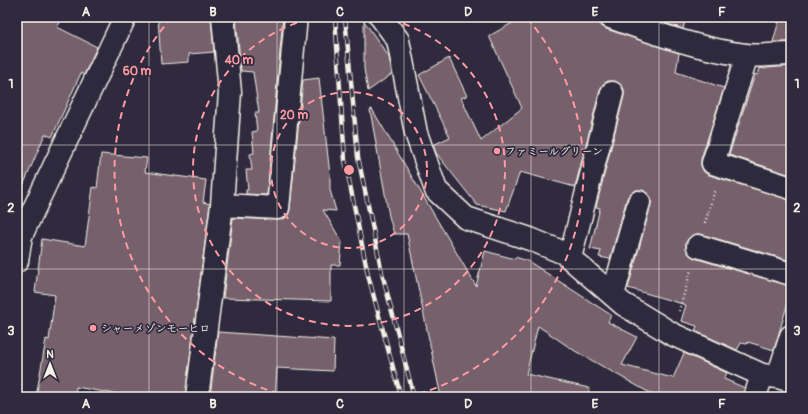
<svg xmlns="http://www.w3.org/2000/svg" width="808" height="414" font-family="Pangolin,'Klee One',sans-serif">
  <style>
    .building { fill: #75616c; stroke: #f4f1e8 }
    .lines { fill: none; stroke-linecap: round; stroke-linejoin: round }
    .minor-casing { stroke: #f4f1e8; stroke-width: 25 }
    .path { stroke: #f4f1e8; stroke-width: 2.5; stroke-dasharray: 1 3; stroke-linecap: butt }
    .minor { stroke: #2f2a3d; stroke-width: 22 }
    .rail-casing { stroke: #f4f1e8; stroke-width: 4.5 }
    .rail { stroke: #2f2a3d; stroke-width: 3; stroke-dasharray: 9; stroke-linecap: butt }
    .grid { fill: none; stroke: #f4f1e8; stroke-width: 1; stroke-opacity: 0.55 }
    .ring { fill: none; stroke: #ff9aa2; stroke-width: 2; stroke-dasharray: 7 5 }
    .poi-dot { fill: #ff9aa2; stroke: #2f2a3d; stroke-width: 1.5 }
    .labels { text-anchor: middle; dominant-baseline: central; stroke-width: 3.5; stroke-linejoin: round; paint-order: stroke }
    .poi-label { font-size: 11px; font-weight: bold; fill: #f4f1e8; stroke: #2f2a3d; text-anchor: start }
    .centre { fill: #ff9aa2; stroke: #2f2a3d; stroke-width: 2 }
    .ring-label { font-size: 12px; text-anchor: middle; font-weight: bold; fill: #ff9aa2; stroke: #2f2a3d; stroke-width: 3.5; stroke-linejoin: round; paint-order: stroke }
    .neatline { fill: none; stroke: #f4f1e8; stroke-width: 1.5 }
    .grid-label { font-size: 13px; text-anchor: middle; font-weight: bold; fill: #f4f1e8 }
  </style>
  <rect width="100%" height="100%" fill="#2f2a3d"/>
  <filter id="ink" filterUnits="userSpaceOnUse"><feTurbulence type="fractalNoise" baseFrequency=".025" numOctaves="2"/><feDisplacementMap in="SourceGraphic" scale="8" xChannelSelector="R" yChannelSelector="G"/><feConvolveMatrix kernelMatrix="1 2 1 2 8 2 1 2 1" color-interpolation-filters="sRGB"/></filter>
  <g filter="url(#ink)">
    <path class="building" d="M17 17H64L57 27 97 47 84 75 81 73 52 137 45 134 17 200Z
      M158 17H211L214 52 189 54V62L161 64Z
      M236 17H283L267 195 246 194V190H248L246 170H252L250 154 254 153 252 132 257 131 255 113H259L253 72 241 71Z
      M523 17H598L600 25 606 29 679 53 676 72 724 88 701 159V166L704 172 709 175 791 200V261L701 234H696L690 237 686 242V248L689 254 694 258 791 286V292L774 350 748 342 747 344 741 343 737 350 695 331 697 326 681 321 686 305 628 288 651 205V199L648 194 643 190H636L631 193 627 198 610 259 599 257 601 251 590 249 600 208 596 207 624 96V89L620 84 615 81H608L603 84 600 90 575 187 520 172 506 211 477 205 436 153 433 145 450 137 419 75 449 58 467 96 461 98 481 141 522 108 489 36Z
      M647 17H686L683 29Z
      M780 17H791V42H773Z
      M364 21 389 57 392 74 368 91 364 69Z
      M791 66V175L729 155 755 74 758 75 760 68 766 69 767 68Z
      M319 78 330 175V190L336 211 323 210 342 242 340 265H331V301L223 298 233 218 277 220 284 219 288 215 290 209 303 80Z
      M372 109 476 286 485 251 515 259V257L528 261 611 315 608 322 637 337 622 365 673 378 684 353 727 373 724 379 745 388 743 397H657L575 351 538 326 526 374 589 388 588 397H441L407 234H394L389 216 370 110Z
      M101 154 147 158 145 172 206 180 203 202 210 204 185 397H115L116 394 76 387 75 397H36L46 339 49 340 55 295 35 292 42 239 85 246 93 187 97 188Z
      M218 332 334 340 333 371 277 368 275 397H210Z"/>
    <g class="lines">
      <defs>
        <path id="minor" d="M381 17 398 40 416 133 436 190 466 218 530 239 564 253 623 304 672 334 762 375 778 377 791 381
          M610 17C654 33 699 49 745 55 760 57 776 54 791 54
          M747 55 713 163 791 188
          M222 205 278 208 296 17
          M698 246 791 274
          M570 258 612 93
          M17 261 21 236 125 17
          M613 295 639 202
          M778 377 791 336
          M197 397 222 205 230 92 223 17
          M755 397 762 375"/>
      </defs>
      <use href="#minor" class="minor-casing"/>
      <path class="path" d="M705 223 715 189
        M679 311 691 270"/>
      <use href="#minor" class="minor"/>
      <defs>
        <path id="rail" d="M335 17 345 160 368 275 401 397
          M345 17 358 157 382 273 414 397"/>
      </defs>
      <use href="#rail" class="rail-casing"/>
      <use href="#rail" class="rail"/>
    </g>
  </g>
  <path class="grid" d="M149 17V397M277 17V397M404 17V397M531 17V397M659 17V397M17 145H791M17 269H791"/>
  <g class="ring">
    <circle cx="349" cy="170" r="78"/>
    <path d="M380 17A156 156 0 1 1 318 17"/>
    <path d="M290 397A234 234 0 0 1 171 18M527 18A234 234 0 0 1 408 397"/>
  </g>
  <g class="poi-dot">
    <circle cx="497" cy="151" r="4"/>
    <circle cx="93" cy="328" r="4"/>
  </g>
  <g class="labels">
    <g class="poi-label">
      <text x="505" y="151">ファミールグリーン</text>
      <text x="101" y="328">シャーメゾンモーヒロ</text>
    </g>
  </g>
  <circle cx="349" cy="170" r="6" class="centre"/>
  <g class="ring-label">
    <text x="239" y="64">40 m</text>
    <text x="137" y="75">60 m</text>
    <text x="294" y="119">20 m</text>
  </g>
  <rect width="808" height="414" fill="none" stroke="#2f2a3d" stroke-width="44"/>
  <g transform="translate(50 364)" stroke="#2f2a3d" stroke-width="3" paint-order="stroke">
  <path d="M0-3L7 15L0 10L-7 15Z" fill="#f4f1e8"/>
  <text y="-6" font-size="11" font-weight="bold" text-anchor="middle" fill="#f4f1e8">N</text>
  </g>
  <rect x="22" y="22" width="764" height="370" class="neatline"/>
  <g class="grid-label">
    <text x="86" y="16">A</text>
    <text x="213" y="16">B</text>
    <text x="340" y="16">C</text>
    <text x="468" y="16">D</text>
    <text x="595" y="16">E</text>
    <text x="722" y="16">F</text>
    <text x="11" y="88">1</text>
    <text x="797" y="88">1</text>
    <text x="11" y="212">2</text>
    <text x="797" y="212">2</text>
    <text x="11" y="335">3</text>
    <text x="797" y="335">3</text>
    <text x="86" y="408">A</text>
    <text x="213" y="408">B</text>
    <text x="340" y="408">C</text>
    <text x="468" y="408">D</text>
    <text x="595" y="408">E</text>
    <text x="722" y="408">F</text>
  </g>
</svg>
